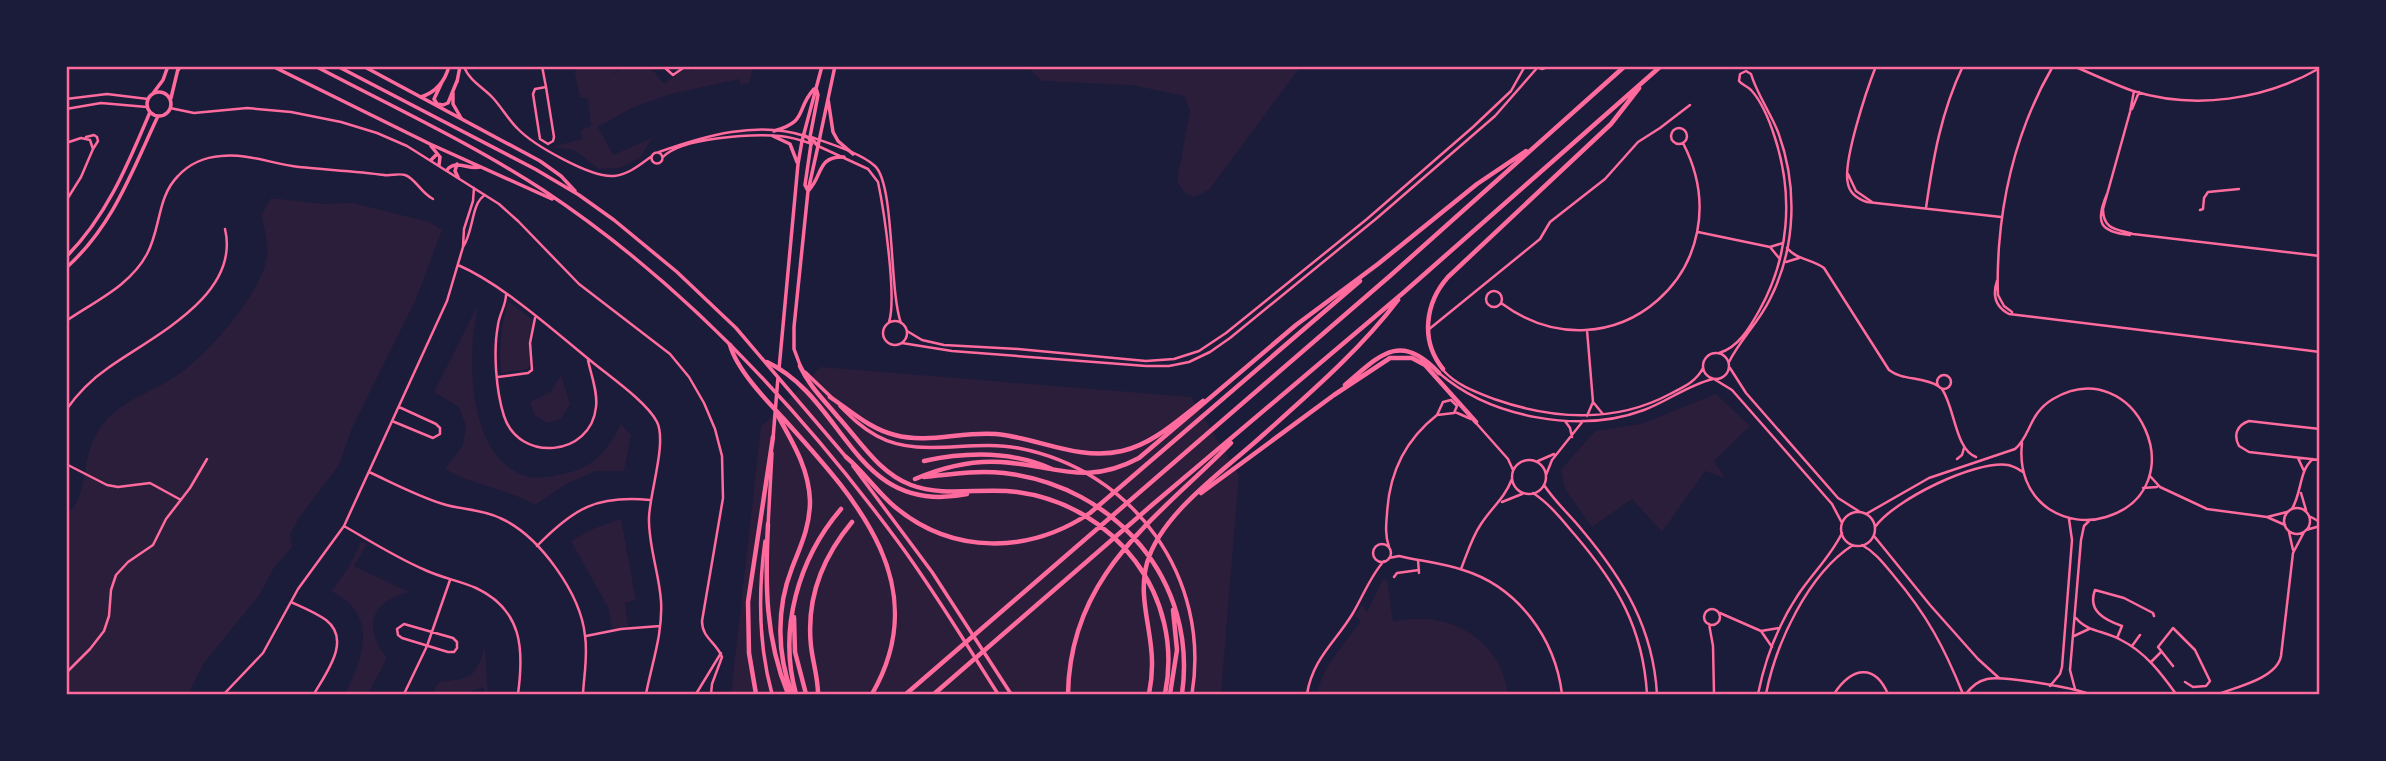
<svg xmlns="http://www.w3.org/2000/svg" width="2386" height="761" font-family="Commissioner,sans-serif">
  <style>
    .green { fill: #2a1e3b }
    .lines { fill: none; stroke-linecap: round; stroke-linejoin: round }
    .minor { stroke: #ff6b9d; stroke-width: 2.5 }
    .tertiary { stroke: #ff6b9d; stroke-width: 2.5 }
    .secondary { stroke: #ff6b9d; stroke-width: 3.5 }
    .primary { stroke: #ff6b9d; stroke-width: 3.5 }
    .motorway { stroke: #ff6b9d; stroke-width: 4.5 }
    .neatline { fill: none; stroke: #ff6b9d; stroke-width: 2.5 }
  </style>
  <rect width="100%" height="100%" fill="#1b1b3a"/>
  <path class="green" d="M576 67H621L611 76 623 67H650L664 84 687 67 691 71 696 67H753L749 83 740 85 739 79 671 94 634 107 598 127 613 155 652 138 640 158 619 168 599 169 574 150 552 147 582 139 581 130 591 126 588 99 580 97 575 74Z
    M1027 67H1300L1209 190 1194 197 1184 192 1177 181 1190 111 1184 96 1132 85 1042 81Z
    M271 198 324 204 353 203 429 222 442 230 416 299 352 428 339 465 299 518 290 534 292 547 273 569 260 594 204 663 188 694H67V513C85 501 83 469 90 449 93 439 101 424 109 417 127 399 153 391 173 378 205 358 262 294 267 256 269 244 263 227 262 214Z
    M508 301 533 320 529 339 531 364 527 369 501 373C499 345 501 328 508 301Z
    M478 305C467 353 466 458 526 476 535 479 549 477 558 475 592 469 606 454 621 424L631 435 624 471H596L566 484 535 505C506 488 473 486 445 469L463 445 466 426 459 407 434 392Z
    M821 367 1191 397 1239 475 1221 694H731L761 427Z
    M561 375 570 404 561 419 548 423 535 416 530 402 551 392Z
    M1716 394 1750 426 1714 461 1725 478 1705 471 1662 532 1632 499 1592 527 1565 489 1561 470 1595 431 1641 424Z
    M621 519 636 600 625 603 628 626 612 629 609 609 571 541 595 528Z
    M362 541 367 544 354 566 409 592C371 602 362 627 387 658L368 694H345C358 668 373 635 354 609 349 601 339 596 332 591L348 568Z
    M1383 579 1387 580 1393 622C1446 609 1500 637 1508 694H1317C1323 665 1344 645 1361 621L1355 616 1362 605 1367 612Z
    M485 648 488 694H486L483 687 463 694H432L439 682C472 678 473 680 485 648Z"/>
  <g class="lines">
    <path class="minor" d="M542 66 546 87 535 89 533 94 540 139 548 144 553 141 554 137 546 87
      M663 66 673 75 686 66
      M1876 66C1867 89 1842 163 1848 184 1850 194 1858 199 1867 202L2001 217
      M2073 66C2093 74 2113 84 2133 91 2195 110 2264 100 2320 68
      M2134 91 2130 112 2103 209C2103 230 2117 229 2133 234L2320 256
      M2132 109 2139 92
      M1671 136a8 8 0 1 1 16 0a8 8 0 1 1-16 0Z
      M86 137 94 135 97 137 98 141 93 149
      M66 143 81 138 90 140 93 149 81 177 66 201
      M1848 174 1856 191 1872 202
      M2107 194C2095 222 2099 232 2130 235
      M1926 208C1933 159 1941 112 1963 66
      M2200 210 2203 209 2204 198 2208 192 2239 189
      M1698 232 1770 247 1783 243
      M463 247C474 231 471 203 485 195
      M1770 247 1779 258
      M1787 248C1797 260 1812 259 1824 268L1889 370C1903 381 1922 376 1938 386
      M1786 262 1799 258
      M458 265C502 284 553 330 591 361 609 376 647 402 657 422 667 442 650 492 649 517 648 545 659 572 661 601 663 633 652 663 646 694
      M1997 281C1992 296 1996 307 2009 314L2320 352
      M1486 299a8 8 0 1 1 16 0a8 8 0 1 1-16 0Z
      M506 295C506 305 499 315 498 325 493 351 496 391 504 416 519 463 591 457 596 407 598 392 591 375 588 360
      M1501 303C1612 385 1747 267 1683 143
      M2012 312 2004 306 1998 295C1997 278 1998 262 1999 246 2004 181 2020 123 2053 66
      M66 321C95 301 130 286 147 254 161 228 157 197 178 176 189 164 205 157 221 156 247 153 273 164 299 167 328 170 356 171 384 175 391 176 399 173 405 175 415 178 421 193 433 199
      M1428 330 1540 239 1550 222 1605 179 1638 142 1660 128 1690 105
      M1587 330 1593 402 1587 416
      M1703 366a13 13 0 1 1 26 0a13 13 0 1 1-26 0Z
      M1719 353C1738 348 1750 327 1759 311 1789 258 1794 196 1775 138 1770 122 1763 103 1751 90 1747 86 1742 85 1739 81L1740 74 1746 71 1751 74C1757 94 1770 112 1778 132 1798 186 1796 248 1770 299 1759 322 1740 340 1729 362
      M1730 368 1746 393 1838 498 1860 512
      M1443 370C1456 385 1476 392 1494 399 1551 419 1614 424 1670 394 1683 387 1696 382 1703 368
      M1439 373C1491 418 1580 434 1644 410 1668 401 1688 385 1713 379
      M1937 382a7 7 0 1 1 14 0a7 7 0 1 1-14 0Z
      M498 377 528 373 532 370 530 343 535 318
      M1714 379 1732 390 1832 504 1842 523
      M1942 389C1955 408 1955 449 1976 457
      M1451 400 1457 406 1454 413 1437 415 1443 402Z
      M1593 402 1602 413
      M66 410C78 393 92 379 108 368 151 337 241 296 225 229
      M1455 412 1471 419
      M392 421 433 438 440 434V428L436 424 399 407
      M1565 421 1570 428 1572 437
      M1476 423 1508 459 1513 470
      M2320 429 2249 421C2237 425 2233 435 2239 446L2249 452 2320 460
      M2298 458 2304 471
      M1957 459 1962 455 1964 448
      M1512 477a17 17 0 1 1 34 0a17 17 0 1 1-34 0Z
      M1538 461 1554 454
      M66 464 107 485 118 487 150 483 181 500
      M369 472C393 483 417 496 443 504 462 510 482 509 500 518 539 535 581 594 585 636 588 655 584 675 583 694
      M1546 475 1552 460 1583 421
      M2150 476 2160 487 2207 509 2267 517 2285 525
      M1544 485C1555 502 1570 515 1582 530 1624 580 1653 628 1657 694
      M2143 488 2157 487
      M1533 493C1550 504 1562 520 1575 535 1617 584 1643 628 1647 694
      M2301 493 2306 510
      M1502 502 1522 494
      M2284 521a13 13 0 1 1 26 0a13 13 0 1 1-26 0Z
      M2292 509C2302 492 2299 470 2313 459
      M1841 529a17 17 0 1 1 34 0a17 17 0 1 1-34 0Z
      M1866 514 1929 478 2015 449C2031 436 2028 414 2053 399 2136 350 2198 489 2106 517 2087 523 2066 520 2049 509 2027 494 2019 469 2022 443
      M2267 517 2287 512
      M2311 517 2320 522
      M344 526C370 541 397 558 425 570 442 578 460 581 476 588 523 610 524 650 518 694
      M1875 527C1894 500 1975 460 2008 465 2014 466 2018 469 2023 472
      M2306 530 2320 526
      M2289 532 2293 550
      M1874 536 1930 605 1978 659 1999 678
      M1373 553a9 9 0 1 1 18 0a9 9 0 1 1-18 0Z
      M1862 545C1875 552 1884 564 1894 576 1927 615 1944 647 1963 694
      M537 546C574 508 597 495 650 500
      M1389 547C1385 536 1386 525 1387 514 1389 473 1405 440 1437 415
      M1389 558 1399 556C1420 561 1442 563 1463 570 1518 587 1555 638 1562 694
      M1418 560 1419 573
      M1461 569C1467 554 1472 537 1481 524 1493 506 1504 499 1512 479
      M1394 577 1397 573 1419 570
      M291 602C302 607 315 612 326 620 352 640 326 673 314 694
      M1704 617a8 8 0 1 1 16 0a8 8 0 1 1-16 0Z
      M1720 613 1761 631 1772 647
      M2076 618C2087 632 2106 631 2121 640 2145 652 2161 673 2176 694
      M404 624 453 638 457 642V648L454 652H448L402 638 398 635 397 629Z
      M1709 624 1713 646 1714 694
      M1761 631 1779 628
      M586 636 621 629 660 626
      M2074 636 2089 629
      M2117 638 2122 626C2105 620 2087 611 2095 590L2124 598 2153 613 2154 616
      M2132 646 2140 635
      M2151 662 2161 652
      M2173 666 2158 647 2173 628 2195 650 2210 681 2206 686 2193 687 2185 682
      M66 673 90 649 104 631 109 616 111 590 116 575 128 562 153 545 166 519 190 488 207 459
      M2050 686 2060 674 2062 667 2072 540 2069 519
      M2075 689 2070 670 2081 540 2084 526 2089 521
      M224 694 263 653 298 589 344 526 447 301 463 247 464 229 473 201 474 188
      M404 694 427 646 450 580
      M1307 694C1313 658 1335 643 1353 613 1363 596 1371 575 1384 561
      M1758 694C1765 660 1778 625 1798 595 1812 574 1831 556 1842 533
      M1766 694C1776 643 1808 574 1853 545
      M1834 694C1851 668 1874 662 1888 694
      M1966 694C1971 687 1978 681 1987 679 2002 675 2074 688 2089 694
      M2218 694C2237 687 2277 678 2281 656L2293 553 2304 532"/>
    <path class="tertiary" d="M464 66C468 80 484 88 493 98 502 108 508 119 517 128 533 145 591 178 614 176 628 175 641 164 652 156
      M1534 66 1542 69 1551 66
      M66 99 107 94 148 99
      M170 108 194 113 247 108 291 112 341 122 377 133 407 146 499 204 518 221 579 284 670 354 689 377 704 403 715 429 722 456 723 498 702 621C702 638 716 642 722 657L712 684 711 694
      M66 109 101 103 147 107
      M811 137C828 143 861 153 875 166 895 185 889 291 901 323
      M818 146 868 169 878 182C884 210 897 298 889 322
      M659 152C704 136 758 120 805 136
      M651.5 158a5.5 5.5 0 1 1 11 0a5.5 5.5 0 1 1-11 0Z
      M663 157C682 137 753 134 780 136 791 137 801 140 812 144
      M883 333a12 12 0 1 1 24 0a12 12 0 1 1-24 0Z
      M907 331 922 340 944 345 1018 349 1146 361 1174 359 1199 351 1226 333 1367 219 1473 127 1511 91 1525 66
      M902 343 952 351 1146 366H1169L1189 362 1210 352 1230 338 1377 218 1495 116 1537 68
      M696 694 721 653"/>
    <path class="secondary" d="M442 82 434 99 437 104 443 105 448 103 457 81
      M457 82 460 66
      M816 88 818 95 810 137 818 146 835 66
      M154 92 163 80 168 66
      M147 104a12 12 0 1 1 24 0a12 12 0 1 1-24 0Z
      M453 93V104L461 118
      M421 97C436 92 445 82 449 66
      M171 98 178 69
      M828 99 833 132 838 141 853 154
      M774 131C809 121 795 110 814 89
      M802 141 822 66
      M66 257C107 216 128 164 150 112
      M66 268C113 226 132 171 158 116"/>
    <path class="primary" d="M272 66 430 144 552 199
      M315 66C391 106 471 143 543 190 682 282 801 410 899 543 935 592 966 644 998 694
      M337 66 535 169 579 195 614 220 677 272 736 328 846 457
      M363 66 540 161 561 176 575 191
      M178 70 181 66
      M803 135 809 138 811 144 805 185 808 191
      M773 136 790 144 797 162
      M431 146 440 157 439 165
      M431 160 437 154
      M457 164 455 171 458 177
      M447 170C456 159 468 170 480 167
      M809 190C823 175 817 156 844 157
      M800 365 794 349V327L808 191 818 146
      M779 369 798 164 802 141
      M805 372 832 398
      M840 406C851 417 862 428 877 436 919 459 970 439 1018 448 1134 470 1211 578 1192 694
      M773 439 778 377
      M853 466 932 572 1011 694
      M768 526 772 453
      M765 541C758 593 758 643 772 694"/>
    <path class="motorway" d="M730 345C737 370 766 400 783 418 854 497 936 583 872 694
      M767 362C847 400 853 517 967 494
      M800 366C809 386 824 400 838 417 860 441 879 473 911 485 946 498 981 487 1017 492 1115 505 1185 596 1165 694
      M1443 369C1420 341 1425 303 1448 277L1611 124 1639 88
      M1345 385C1380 355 1400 331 1439 373
      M830 397C851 411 870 429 895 435 928 444 962 431 996 434 1039 438 1078 461 1122 451 1153 444 1178 420 1203 401
      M778 416C793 443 809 469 810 501 810 526 801 545 792 568 776 609 777 654 792 694
      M846 457C864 472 877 492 895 507 953 555 1029 554 1090 513L1360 281
      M924 461C966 452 1012 451 1052 469
      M924 477C951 474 977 470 1004 473 1116 486 1198 581 1182 694
      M915 479C943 467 971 460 1001 462 1055 465 1085 487 1139 458L1296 325 1378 264 1477 184 1526 151
      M1201 493 1334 395 1390 358H1412L1425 365 1476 422
      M768 524C765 583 765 638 788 694
      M794 617 795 652 806 694
      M756 694 749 653 748 602 773 437
      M796 694C778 630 798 559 841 509
      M818 694C818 678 813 663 811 646 806 599 822 558 852 522
      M906 694 1391 275 1625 66
      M934 694 1152 505 1403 293 1661 66
      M1068 694C1070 574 1155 520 1231 443
      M1149 694C1152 679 1153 663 1151 647 1148 618 1139 592 1147 563 1161 513 1226 469 1263 435 1310 393 1360 350 1398 300
      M1170 694 1177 650 1173 610"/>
  </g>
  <rect width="2386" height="761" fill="none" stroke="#1b1b3a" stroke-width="136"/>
  <rect x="68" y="68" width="2250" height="625" class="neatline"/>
</svg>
